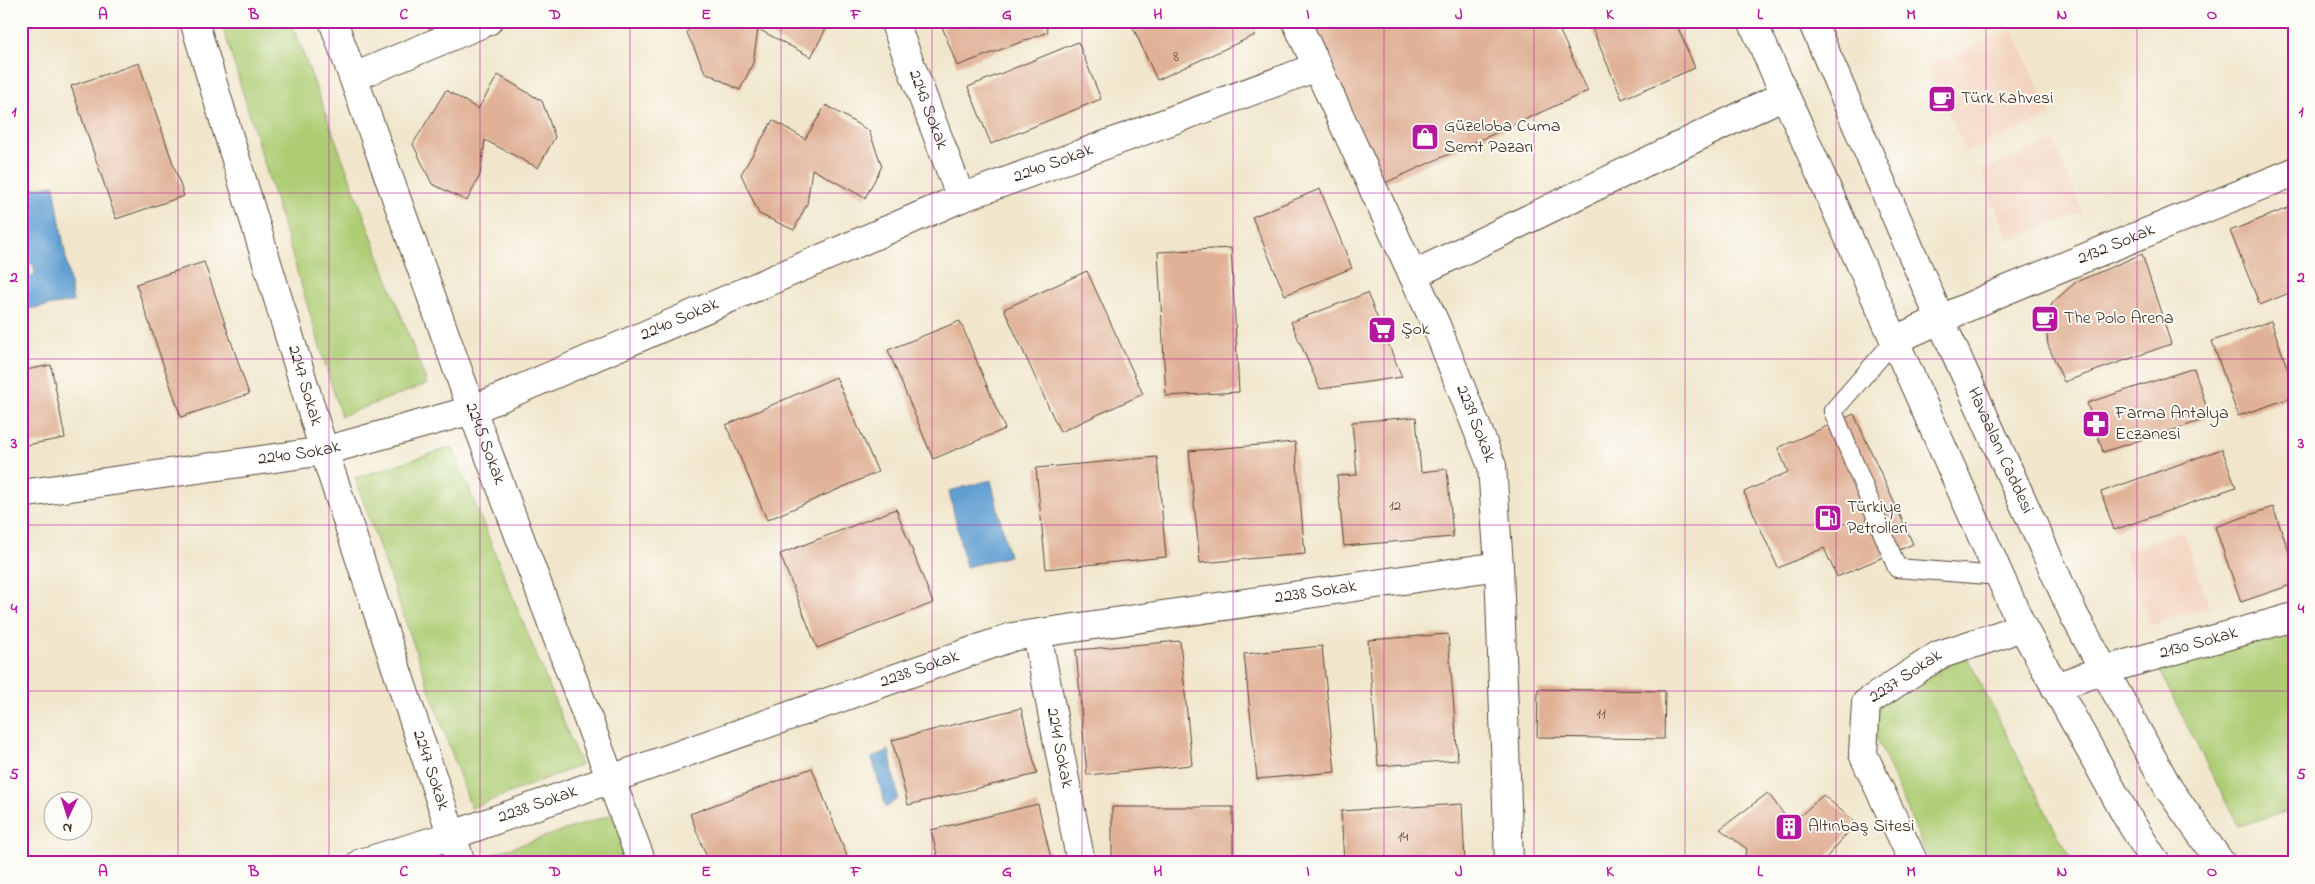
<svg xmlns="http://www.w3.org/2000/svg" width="2315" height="884" font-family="'Indie Flower',sans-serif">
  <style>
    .built { fill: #f3d4bf }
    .green { fill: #aecd74; stroke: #747c49 }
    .water { fill: #609fd2; stroke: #4e6478 }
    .building { fill: #e0b196 }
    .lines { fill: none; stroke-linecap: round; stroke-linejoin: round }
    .service-casing { stroke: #564638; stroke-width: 20 }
    .minor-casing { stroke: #564638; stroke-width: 30 }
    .primary-casing { stroke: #564638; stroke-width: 30 }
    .service { stroke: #fff; stroke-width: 18 }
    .minor { stroke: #fff; stroke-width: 28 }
    .primary { stroke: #fff; stroke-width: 28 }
    .grid { fill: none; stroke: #b5179e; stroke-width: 1; stroke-opacity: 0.55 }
    .labels { text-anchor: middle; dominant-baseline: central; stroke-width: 4; stroke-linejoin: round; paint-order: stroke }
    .number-label { font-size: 15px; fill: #644c3c }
    .poi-label { font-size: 18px; fill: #3b2a1e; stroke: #fdfcf7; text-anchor: start }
    .street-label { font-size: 18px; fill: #3b2a1e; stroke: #fdfcf7 }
    .neatline { fill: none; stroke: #b5179e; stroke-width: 2 }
    .grid-label { font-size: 16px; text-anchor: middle; font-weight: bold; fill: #b5179e }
  </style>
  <rect width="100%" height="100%" fill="#fdfcf7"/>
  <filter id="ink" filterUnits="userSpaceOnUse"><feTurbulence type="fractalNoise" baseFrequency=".02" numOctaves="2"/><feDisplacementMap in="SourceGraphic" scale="10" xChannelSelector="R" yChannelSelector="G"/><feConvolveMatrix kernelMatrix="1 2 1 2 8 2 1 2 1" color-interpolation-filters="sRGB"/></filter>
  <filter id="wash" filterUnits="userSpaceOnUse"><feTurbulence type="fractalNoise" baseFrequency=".0096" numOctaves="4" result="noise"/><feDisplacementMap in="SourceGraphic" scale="20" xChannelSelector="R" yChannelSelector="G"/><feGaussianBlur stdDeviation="1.12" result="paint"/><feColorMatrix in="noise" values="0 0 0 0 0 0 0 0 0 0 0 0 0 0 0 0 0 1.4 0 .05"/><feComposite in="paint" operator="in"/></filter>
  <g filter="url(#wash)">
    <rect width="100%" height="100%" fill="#f1e6cc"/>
    <path class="built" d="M2013 30 2051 116 1966 152 1928 66Z
      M2054 141 2083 212 2009 241 1981 171Z
      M2183 531 2209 607 2150 626 2124 551Z"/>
    <path class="green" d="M235 21H291L427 384 341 416 222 24Z
      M452 447 581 765 471 808 355 478Z
      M2294 632V809L2238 826 2159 670Z
      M1966 655 2056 832 2075 863H1930L1875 733 1879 705Z
      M616 813 636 863H496L493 854Z"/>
    <path class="water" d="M54 185 73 302 21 310V277L35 275 33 263 21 265V190Z
      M991 480 1009 556 966 567 949 491Z
      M889 750 898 798 886 808 872 758Z"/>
    <g id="blocks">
      <path class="building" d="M417 21H433L430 27Z
        M694 21H826L828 25 811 57 758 29 753 63 740 90 705 72 687 33Z
        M940 21H1044L1048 32 957 66Z
        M1130 21H1249L1255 35 1157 80Z
        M1311 21H1555L1588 91 1385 183Z
        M1589 21H1675L1695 68 1622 99Z
        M1078 42 1101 99 991 144 968 87Z
        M139 63 184 196 116 219 71 86Z
        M498 75 542 101 555 137 538 168 485 140 480 175 467 201 432 184 413 144 446 90 478 109Z
        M826 105 869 131 882 166 865 198 812 169 807 204 794 230 759 214 741 174 773 120 805 139Z
        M1320 189 1352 268 1285 295 1252 217Z
        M2288 208 2294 222V291L2260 305 2230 231Z
        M1231 248 1239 392 1166 396 1158 252Z
        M2142 254 2171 344 2064 382 2048 345 2045 319 2053 302 2076 282Z
        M204 262 249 394 181 417 136 284Z
        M1087 271 1143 394 1060 432 1004 309Z
        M1367 293 1402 377 1320 389 1291 322Z
        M960 321 1005 429 933 459 888 350Z
        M2271 321 2294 387V397L2238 416 2212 341Z
        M51 365 65 438 21 446V371Z
        M2194 368 2210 418 2103 452 2087 403Z
        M836 377 878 472 767 520 726 425Z
        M1854 414 1913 544 1837 577 1824 548 1778 568 1744 492 1788 472 1778 448Z
        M1416 417 1421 472 1447 469 1453 537 1344 546 1337 476 1357 475 1352 422Z
        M1295 442 1305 554 1200 563 1189 451Z
        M2222 449 2236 487 2114 530 2101 492Z
        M1157 457 1166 557 1046 569 1036 468Z
        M2273 507 2294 566V584L2241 602 2215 527Z
        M896 509 933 603 817 648 780 554Z
        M1448 634 1458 760 1378 766 1368 640Z
        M1180 641 1192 765 1087 775 1076 650Z
        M1322 646 1335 772 1257 779 1244 654Z
        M1538 689 1665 691 1664 739 1537 737Z
        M1021 708 1037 774 908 805 892 740Z
        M812 768 847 856 829 863H709L690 814Z
        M1768 793 1791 824 1823 795 1856 823 1826 858 1829 863H1792L1785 855 1777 863H1742L1747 849 1720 829Z
        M1038 804 1052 863H939L931 830Z
        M1462 804 1465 863H1344L1341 811Z
        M1112 807H1233V863H1112Z"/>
    </g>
  </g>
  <g filter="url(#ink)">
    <use href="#blocks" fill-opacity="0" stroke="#564638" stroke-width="1"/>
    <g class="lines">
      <defs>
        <path id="service" d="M1895 340 1833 411 1897 568 2000 576"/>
        <g id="minor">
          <path id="s1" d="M194 21 324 451 461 863"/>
          <path id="s2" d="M333 21 472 410 642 863"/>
          <path id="s3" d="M894 21 961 198"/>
          <path id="s4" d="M1296 21 1436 325 1492 466 1499 566 1509 863"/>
          <path d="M354 77 488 21"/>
          <path d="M1413 275 1784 95"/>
          <path id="s5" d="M1895 340 1999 293 2294 172"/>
          <path id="s6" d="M21 494 324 451 472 410 961 198 1317 67"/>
          <path id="s7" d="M1037 634 1081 863"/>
          <path id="s8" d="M2055 687 2104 670 2294 617"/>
          <path id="s9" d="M361 863 453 835 1012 637 1499 566"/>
          <path id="s10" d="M1914 863 1863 754 1866 703 1939 655 2000 635 2022 626"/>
        </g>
        <g id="primary">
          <path d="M1752 21 2022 626 2127 817 2156 863"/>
          <path id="s11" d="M1812 21 1940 319 2074 615 2169 789 2221 863"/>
        </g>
      </defs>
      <use href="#service" class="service-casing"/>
      <use href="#minor" class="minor-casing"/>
      <use href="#primary" class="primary-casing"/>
      <use href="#service" class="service"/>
      <use href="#minor" class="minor"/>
      <use href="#primary" class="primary"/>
    </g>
  </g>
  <path class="grid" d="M178 21V863M329 21V863M480 21V863M630 21V863M781 21V863M932 21V863M1082 21V863M1233 21V863M1384 21V863M1534 21V863M1685 21V863M1836 21V863M1986 21V863M2137 21V863M21 193H2294M21 359H2294M21 525H2294M21 691H2294"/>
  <defs>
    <symbol id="cafe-square" viewBox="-11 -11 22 22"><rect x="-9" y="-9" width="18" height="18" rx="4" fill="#b5179e" stroke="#fdfcf7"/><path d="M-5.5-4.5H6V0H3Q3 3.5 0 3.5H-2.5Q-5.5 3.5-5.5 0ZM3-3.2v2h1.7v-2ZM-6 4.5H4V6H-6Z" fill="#fff"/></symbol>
    <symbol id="shop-square" viewBox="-11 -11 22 22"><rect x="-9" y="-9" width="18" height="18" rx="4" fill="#b5179e" stroke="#fdfcf7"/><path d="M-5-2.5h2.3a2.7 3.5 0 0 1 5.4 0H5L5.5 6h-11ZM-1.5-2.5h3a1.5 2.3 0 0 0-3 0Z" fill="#fff"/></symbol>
    <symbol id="supermarket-square" viewBox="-11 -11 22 22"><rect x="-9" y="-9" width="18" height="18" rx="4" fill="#b5179e" stroke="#fdfcf7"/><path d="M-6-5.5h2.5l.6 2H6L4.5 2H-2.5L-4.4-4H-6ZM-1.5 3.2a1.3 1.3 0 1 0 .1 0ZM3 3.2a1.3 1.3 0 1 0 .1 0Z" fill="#fff"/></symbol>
    <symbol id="pharmacy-square" viewBox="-11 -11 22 22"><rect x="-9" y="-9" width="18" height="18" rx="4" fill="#b5179e" stroke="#fdfcf7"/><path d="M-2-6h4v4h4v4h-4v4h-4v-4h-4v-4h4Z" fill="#fff"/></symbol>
    <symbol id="fuel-square" viewBox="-11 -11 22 22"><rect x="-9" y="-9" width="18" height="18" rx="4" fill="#b5179e" stroke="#fdfcf7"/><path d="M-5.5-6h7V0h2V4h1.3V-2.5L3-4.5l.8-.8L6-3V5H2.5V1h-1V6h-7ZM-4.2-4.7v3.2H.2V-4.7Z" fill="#fff"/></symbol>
    <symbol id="building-square" viewBox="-11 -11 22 22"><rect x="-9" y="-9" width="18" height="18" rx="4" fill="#b5179e" stroke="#fdfcf7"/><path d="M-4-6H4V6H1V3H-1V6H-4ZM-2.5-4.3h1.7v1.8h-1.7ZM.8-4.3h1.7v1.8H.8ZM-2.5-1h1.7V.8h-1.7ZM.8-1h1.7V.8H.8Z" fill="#fff"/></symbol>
  </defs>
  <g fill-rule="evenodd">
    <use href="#cafe-square" x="1926" y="83" width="32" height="32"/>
    <use href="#shop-square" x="1409" y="121" width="32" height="32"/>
    <use href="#cafe-square" x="2029" y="303" width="32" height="32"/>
    <use href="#supermarket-square" x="1366" y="314" width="32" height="32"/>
    <use href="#pharmacy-square" x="2080" y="408" width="32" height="32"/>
    <use href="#fuel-square" x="1812" y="502" width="32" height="32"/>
    <use href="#building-square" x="1773" y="811" width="32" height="32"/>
  </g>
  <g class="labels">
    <g class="number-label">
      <text x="1176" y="57">8</text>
      <text x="1395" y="506">12</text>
      <text x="1601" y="714">11</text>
      <text x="1403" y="837">14</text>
    </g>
    <g class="poi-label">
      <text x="1961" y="99">Türk Kahvesi</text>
      <text x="1444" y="127">Güzeloba Cuma<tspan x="1444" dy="21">Semt Pazarı</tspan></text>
      <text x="2064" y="319">The Polo Arena</text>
      <text x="1401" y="330">Şok</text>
      <text x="2115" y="414">Farma Antalya<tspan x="2115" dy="21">Eczanesi</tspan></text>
      <text x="1847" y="508">Türkiye<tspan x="1847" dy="21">Petrolleri</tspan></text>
      <text x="1808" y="827">Altınbaş Sitesi</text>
    </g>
    <g class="street-label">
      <text stroke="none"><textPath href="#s3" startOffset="95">2243 Sokak</textPath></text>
      <text stroke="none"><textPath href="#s6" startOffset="1091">2240 Sokak</textPath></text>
      <text stroke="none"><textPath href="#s5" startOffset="241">2132 Sokak</textPath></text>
      <text stroke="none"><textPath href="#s6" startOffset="686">2240 Sokak</textPath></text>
      <text stroke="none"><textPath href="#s1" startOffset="381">2247 Sokak</textPath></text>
      <text stroke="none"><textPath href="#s4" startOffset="441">2239 Sokak</textPath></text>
      <text stroke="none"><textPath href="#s2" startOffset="449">2245 Sokak</textPath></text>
      <text stroke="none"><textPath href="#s11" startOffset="469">Havaalanı Caddesi</textPath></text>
      <text stroke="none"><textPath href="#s6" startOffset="281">2240 Sokak</textPath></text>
      <text stroke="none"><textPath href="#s9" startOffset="996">2238 Sokak</textPath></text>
      <text stroke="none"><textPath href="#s8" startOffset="150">2130 Sokak</textPath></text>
      <text stroke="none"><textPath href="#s9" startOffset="591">2238 Sokak</textPath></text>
      <text stroke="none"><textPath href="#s10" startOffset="219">2237 Sokak</textPath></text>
      <text stroke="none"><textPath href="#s7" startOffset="116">2241 Sokak</textPath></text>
      <text stroke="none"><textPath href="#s1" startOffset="786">2247 Sokak</textPath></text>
      <text stroke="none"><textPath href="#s9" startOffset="186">2238 Sokak</textPath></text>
    </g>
  </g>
  <rect width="2315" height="884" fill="none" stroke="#fdfcf7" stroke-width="55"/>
  <g transform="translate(68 816) rotate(184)"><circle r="24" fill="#fdfcf7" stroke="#afa8a0"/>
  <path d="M0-4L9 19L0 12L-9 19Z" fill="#b5179e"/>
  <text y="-8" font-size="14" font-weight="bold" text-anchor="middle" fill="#3b2a1e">N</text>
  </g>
  <rect x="28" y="28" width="2260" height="828" class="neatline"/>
  <g class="grid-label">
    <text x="103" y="19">A</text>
    <text x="254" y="19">B</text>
    <text x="404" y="19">C</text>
    <text x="555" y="19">D</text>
    <text x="706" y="19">E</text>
    <text x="856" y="19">F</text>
    <text x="1007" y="19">G</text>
    <text x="1158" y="19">H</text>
    <text x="1308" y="19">I</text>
    <text x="1459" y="19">J</text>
    <text x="1610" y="19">K</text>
    <text x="1760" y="19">L</text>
    <text x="1911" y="19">M</text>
    <text x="2062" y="19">N</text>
    <text x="2212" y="19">O</text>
    <text x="14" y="116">1</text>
    <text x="2301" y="116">1</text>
    <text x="14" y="282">2</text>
    <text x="2301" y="282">2</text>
    <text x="14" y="448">3</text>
    <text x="2301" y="448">3</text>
    <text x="14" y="613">4</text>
    <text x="2301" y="613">4</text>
    <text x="14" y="779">5</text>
    <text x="2301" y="779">5</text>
    <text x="103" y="876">A</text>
    <text x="254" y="876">B</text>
    <text x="404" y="876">C</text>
    <text x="555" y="876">D</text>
    <text x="706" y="876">E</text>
    <text x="856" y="876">F</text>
    <text x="1007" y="876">G</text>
    <text x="1158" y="876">H</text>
    <text x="1308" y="876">I</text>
    <text x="1459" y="876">J</text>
    <text x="1610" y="876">K</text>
    <text x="1760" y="876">L</text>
    <text x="1911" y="876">M</text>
    <text x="2062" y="876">N</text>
    <text x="2212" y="876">O</text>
  </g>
</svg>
